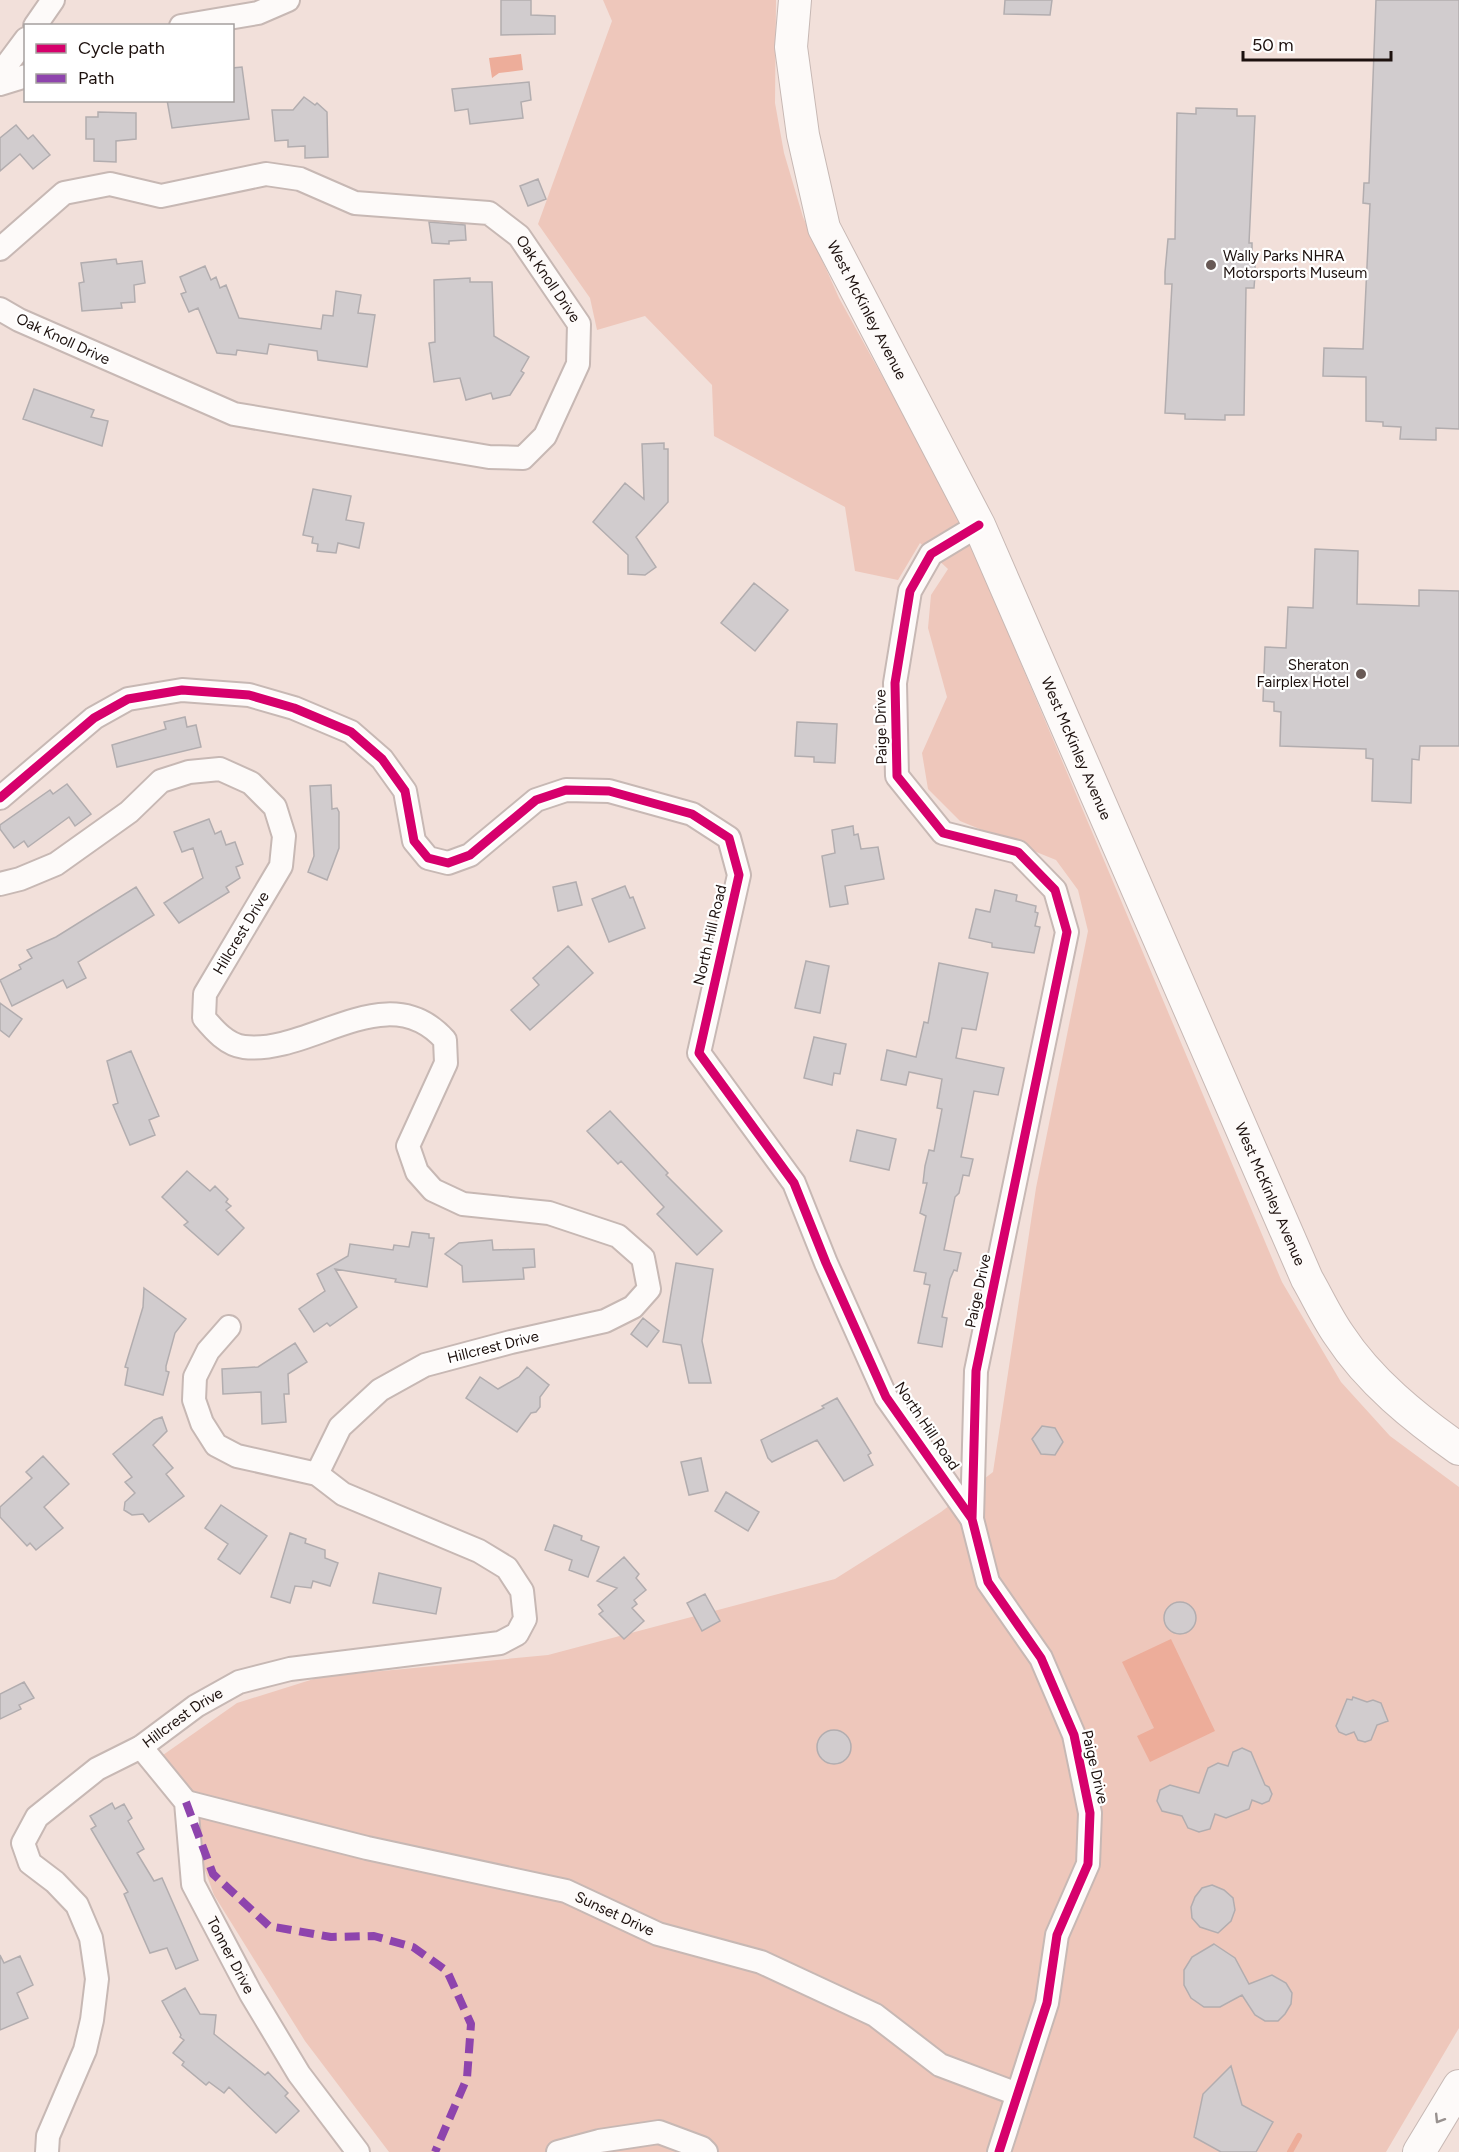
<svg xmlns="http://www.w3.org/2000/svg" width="1459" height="2152" font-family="Figtree,sans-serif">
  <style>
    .green { fill: #eec7bb }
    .water { fill: #edad9a }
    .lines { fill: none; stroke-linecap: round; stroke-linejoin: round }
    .stream { stroke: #edad9a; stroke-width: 6 }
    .building { fill: #d1ccce; stroke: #b2adaf; stroke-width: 1.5 }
    .minor-casing { stroke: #c7b8b4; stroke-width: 26 }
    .secondary-casing { stroke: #c7b8b4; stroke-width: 34 }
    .minor { stroke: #fdfaf9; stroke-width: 22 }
    .secondary { stroke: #fdfaf9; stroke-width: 32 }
    .quiet { stroke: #8e44ad; stroke-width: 8; stroke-dasharray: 15 8; stroke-linecap: butt }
    .cycleway-casing { stroke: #fff; stroke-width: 13 }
    .cycleway { stroke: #d6006c; stroke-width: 9 }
    .oneway { stroke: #98918f }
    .poi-dot { fill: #685955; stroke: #fff; stroke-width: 2 }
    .labels { text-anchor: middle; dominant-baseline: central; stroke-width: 4.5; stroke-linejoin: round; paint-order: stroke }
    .poi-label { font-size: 15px; fill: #1d110e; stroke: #fff; text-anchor: start }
    .street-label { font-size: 15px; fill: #1d110e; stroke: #fff }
  </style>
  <rect width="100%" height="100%" fill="#f2e0da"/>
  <path class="green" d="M603 0H776L775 103 784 153 803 217 839 298 957 512 1282 1282 1341 1382 1390 1436 1459 1487V2028L1386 2152H389L305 2041 214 1895 163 1755 237 1703 320 1677 548 1655 835 1579 941 1512 993 1472 1036 1188 1088 931 1078 890 1056 860 960 821 928 789 922 753 947 697 928 628 931 595 948 569 920 543 898 580 855 571 845 507 714 436 712 385 645 316 597 330 590 298 538 224 612 21Z"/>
  <path class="water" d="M521 54 523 70 499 73 492 78 489 58Z
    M1171 1639 1215 1731 1150 1762 1137 1736 1154 1728 1122 1662Z"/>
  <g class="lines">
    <path class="stream" d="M1290 2152 1299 2136"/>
  </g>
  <path class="building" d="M501 0H531V15L555 16V34L501 35Z
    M1005 0H1052L1050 15 1004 14Z
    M1376 0H1459V429L1436 428V440L1400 439 1401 427 1383 426V422L1366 421V377L1323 376 1324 348 1363 349 1370 204 1363 203 1364 183H1369Z
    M242 67 249 119 172 128 167 100H232V68Z
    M529 82 531 100 521 102 523 118 470 124 468 109 455 111 452 89Z
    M304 97 315 105 317 103 327 112 328 157 305 158V146L288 147V140L275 141 272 110H293Z
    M1196 108 1237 109V116H1255L1249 243H1252V255L1255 256V275L1254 288H1246L1244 415H1225V420L1185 419V414L1165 413 1172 284H1165V272L1168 239H1175L1177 113 1196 114Z
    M98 112 136 113V139L116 141V162L94 161V139H86V117H98Z
    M16 125 28 139 33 135 50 155 33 169 20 154 0 171V138Z
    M538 179 546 199 528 206 520 186Z
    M429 222 465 225 466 240 449 241V244L432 243Z
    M116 259 117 264 142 261 145 283 134 285 135 302 121 303 122 308 82 311 79 283 84 282 81 263Z
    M205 266 211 280 216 277 220 288 226 285 239 318 321 329 323 315 333 316 336 291 361 295 358 313 375 315 367 367 318 360 317 351 269 344 267 354 237 350 236 355 217 353 198 308 189 312 181 294 186 292 180 277Z
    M470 278V282H492L494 336 529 357 521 371 524 373 510 395 493 399 491 393 466 400 460 378 434 382 429 343 435 342 434 280Z
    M34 389 94 410 91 417 108 421 102 446 23 419Z
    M664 443V449H668V502L636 537 656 567 645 575 628 574V555L593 522 625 483 644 499 642 444Z
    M313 489 351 496 346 520 364 523 359 548 338 543 336 553 317 551 318 544 312 543 313 537 303 535Z
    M1315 549 1358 551 1357 604 1419 606V590L1459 591V746H1420L1419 760 1412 759 1411 803 1372 801 1373 759 1366 758V749L1280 746 1281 712 1274 711V702L1263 701 1265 647 1286 648 1288 607 1313 608Z
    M754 583 788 610 755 651 721 623Z
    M185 717 187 727 196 725 201 747 117 767 112 745 166 729 164 722Z
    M797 722 837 724 835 763 814 762V757L795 756Z
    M67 784 91 814 75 826 69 817 28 847 24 841 14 848 0 829V825L50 790 53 794Z
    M331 785 332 809 337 808 339 812V848L327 880 308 872 314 856 310 786Z
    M209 819 215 834 221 831 226 845 235 842 243 864 236 867 240 878 226 887 229 892 179 923 164 903 203 878 193 848 182 852 174 832Z
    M853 826 854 835 858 834 861 849 878 847 884 879 845 886 848 904 830 907 822 856 835 853 832 830Z
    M576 882 582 905 558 911 553 887Z
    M625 886 630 898 633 897 645 928 609 942 592 899Z
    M136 887 154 915 78 962 86 978 67 988 63 980 12 1006 0 980 21 969 19 965 32 958 27 950 56 937Z
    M995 890 1017 895 1016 901 1036 906 1035 912 1038 913 1035 926 1040 927 1034 953 992 947V943L969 938 976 909 990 912Z
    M568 946 593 973 530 1030 511 1010 539 985 533 978Z
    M806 961 829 966 820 1013 795 1008Z
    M939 963 988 973 976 1030 962 1028 956 1058 1004 1068 998 1095 974 1091 961 1157 973 1159 969 1176 963 1175 959 1193 955 1197 944 1250 961 1253 957 1271 954 1270 950 1279 942 1317 947 1318 942 1347 918 1343 930 1285 924 1284 926 1273 914 1271 926 1216 920 1213 927 1183H923L925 1166 929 1150 934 1151 942 1109 937 1108 942 1079 909 1072 906 1085 881 1080 887 1050 916 1057 924 1022 928 1023Z
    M0 1003 22 1019 9 1037 0 1030Z
    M814 1037 846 1044 840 1074 834 1073 832 1085 804 1078Z
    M131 1051 159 1116 149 1120 155 1135 130 1145 113 1105 118 1103 107 1061Z
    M610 1111 668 1173 666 1175 722 1231 697 1255 657 1214 664 1207 621 1161 618 1164 587 1131Z
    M857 1130 896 1139 889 1170 850 1161Z
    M187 1171 210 1191 215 1186 228 1199 226 1202 231 1206 226 1210 244 1228 218 1255 184 1225 188 1222 162 1197Z
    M412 1232 429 1234V1238H434L427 1287 395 1282 396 1279 335 1269 357 1307 330 1326 327 1323 314 1332 299 1309 325 1291 317 1274 348 1256 350 1244 393 1250 394 1245 409 1247Z
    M492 1240 493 1250 534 1249 535 1267 523 1268 524 1279 463 1282 462 1266 445 1254 459 1243Z
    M676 1263 713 1269 702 1341 711 1383H689L681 1345 663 1342Z
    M144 1288 186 1319 175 1333 166 1366V1371L169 1372 163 1395 125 1385 128 1368 125 1367 143 1307Z
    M643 1318 659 1331 647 1347 631 1334Z
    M295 1343 307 1362 288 1374 289 1394H284L286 1422 262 1424 261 1392 223 1394 222 1369 258 1367Z
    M527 1367 549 1385 540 1397V1407L536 1412 531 1413 517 1432 466 1398 480 1377 498 1389 519 1377Z
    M837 1398 871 1453 868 1455 873 1465 844 1481 817 1440 772 1462 768 1458 761 1440 824 1408 822 1406Z
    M162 1417 167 1431 153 1445 173 1468 166 1474 184 1496 149 1522 143 1514 132 1515 124 1510 125 1502 135 1493 125 1482 132 1477 113 1454 154 1420Z
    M1042 1426 1055 1428 1063 1442 1055 1455 1041 1454 1032 1439Z
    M43 1456 69 1484 44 1507 63 1528 36 1550 30 1543 27 1546 0 1517V1507L32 1478 26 1472Z
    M701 1458 708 1491 689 1495 681 1462Z
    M726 1492 759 1512 748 1531 715 1511Z
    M221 1505 267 1536 240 1574 218 1559 228 1544 205 1528Z
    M554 1525 582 1536 581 1540 599 1547 588 1577 569 1570 572 1560 545 1550Z
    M290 1533 306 1539 305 1543 325 1550V1558L338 1563 330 1586 313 1581 311 1588 295 1586 290 1603 271 1597Z
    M624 1557 639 1574 636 1578 646 1590 634 1600 637 1604 632 1608 644 1621 624 1639 599 1614 603 1611 598 1605 617 1588 597 1581Z
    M379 1573 441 1588 436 1614 373 1603Z
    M705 1594 720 1621 702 1631 687 1603Z
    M1164 1618a16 16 0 1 1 32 0a16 16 0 1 1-32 0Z
    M24 1682 34 1698 19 1705 21 1709 0 1719V1694Z
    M1353 1697 1367 1702 1373 1700 1381 1703 1388 1721 1377 1725 1371 1740 1365 1742 1358 1740 1354 1732 1346 1735 1339 1732 1336 1726 1347 1699 1352 1700Z
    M817 1747a17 17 0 1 1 34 0a17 17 0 1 1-34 0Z
    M1242 1748 1251 1752 1265 1785 1269 1787 1272 1794 1269 1801 1262 1804 1252 1800 1249 1809 1226 1818 1215 1814 1210 1829 1199 1832 1188 1828 1182 1816 1162 1811 1157 1801 1160 1790 1170 1785 1199 1793 1208 1768 1218 1763 1228 1766 1233 1752Z
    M112 1803 115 1809 124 1804 132 1818 128 1821 144 1849 137 1853 154 1881 162 1878 198 1960 176 1969 167 1948 150 1953 124 1894 128 1892 91 1829 96 1826 90 1816Z
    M1212 1885 1224 1890 1233 1898 1235 1910 1231 1921 1218 1933 1200 1927 1192 1918 1191 1907 1195 1897 1202 1888Z
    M1214 1944 1235 1958 1249 1984 1272 1975 1286 1983 1292 1993 1291 2004 1285 2014 1278 2021H1265L1255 2015 1242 1995 1220 2007H1204L1191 1998 1184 1985V1970L1192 1957Z
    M0 1955 4 1963 20 1956 33 1985 17 1993 28 2018 0 2030Z
    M185 1988 200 2014 216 2015 214 2034 265 2075 268 2072 288 2093 285 2096 299 2111 276 2133 229 2087 224 2093 209 2082 206 2085 182 2065 184 2062 173 2053 184 2040 180 2037 181 2035 162 2001Z
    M1231 2066 1242 2105 1273 2122 1256 2152H1221L1194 2137 1203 2094Z"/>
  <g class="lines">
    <defs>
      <g id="minor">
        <path d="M35 26 53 0"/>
        <path d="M181 26 258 13 288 0"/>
        <path d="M0 74 26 39"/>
        <path d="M0 84 26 76"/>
        <path id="s1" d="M0 249 64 193 110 184 161 196 266 174 300 179 355 203 489 213 519 236 579 324 578 364 545 436 523 458 489 457 234 414 19 320 0 309"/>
        <path d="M979 525 931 554 910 591 895 683 897 776 943 833 1018 852 1055 890 1067 932 976 1371 972 1519 988 1582 1041 1658 1074 1735 1090 1813 1088 1864 1057 1935 1047 2003 999 2152"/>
        <path d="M0 798 94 718 128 699 182 690 249 695 294 708 351 732 382 759 405 791 414 841 428 858 448 863 470 855 536 800 566 790 609 791 692 814 729 838 739 875 699 1053 794 1183 826 1263 886 1397 972 1519"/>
        <path d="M0 884 20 879 56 864 129 812 161 781 189 772 220 769 251 783 275 807 284 836 281 866 205 994 204 1018C214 1030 227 1045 244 1047 311 1055 387 975 445 1040L446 1063 408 1146 417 1172 433 1190 463 1204 549 1213 618 1236 643 1258 649 1289 633 1307 605 1321 511 1342 425 1365 380 1390 340 1427 317 1474"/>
        <path id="s2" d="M141 1747 186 1802 193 1884 251 1994 299 2074 358 2152"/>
        <path id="s3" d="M186 1802 367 1848 566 1891 658 1934 761 1962 875 2015 940 2065 1017 2094"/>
        <path id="s4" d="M47 2152 48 2136 85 2050 92 2020 97 1979 91 1938 77 1905 55 1882 30 1863 23 1843 37 1817 97 1769 141 1747 196 1706 239 1682 290 1669 500 1643 517 1634 525 1619 522 1591 507 1568 479 1551 343 1494 317 1474 237 1456 216 1445 202 1423 194 1400 195 1377 208 1351 229 1327"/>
        <path d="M558 2152 599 2141 659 2132 702 2148 706 2152"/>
      </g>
      <g id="secondary">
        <path id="s5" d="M795 0 791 47 803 135 824 228 979 525 1307 1279C1318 1298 1327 1318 1339 1335 1369 1381 1415 1418 1459 1449"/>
        <path d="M1419 2152 1459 2086"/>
      </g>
    </defs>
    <use href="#minor" class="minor-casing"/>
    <use href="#secondary" class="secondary-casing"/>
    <use href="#minor" class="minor"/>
    <use href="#secondary" class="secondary"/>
    <path class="quiet" d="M186 1802 213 1874 269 1926 331 1937 374 1936 413 1947 447 1971 471 2024 467 2078 435 2152"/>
    <defs>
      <path id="cycleway" d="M979 525 931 554 910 591 895 683 897 776 943 833 1018 852 1055 890 1067 932 976 1371 972 1519 988 1582 1041 1658 1074 1735 1090 1813 1088 1864 1057 1935 1047 2003 999 2152
        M0 798 94 718 128 699 182 690 249 695 294 708 351 732 382 759 405 791 414 841 428 858 448 863 470 855 536 800 566 790 609 791 692 814 729 838 739 875 699 1053 794 1183 826 1263 886 1397 972 1519"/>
    </defs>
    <use href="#cycleway" class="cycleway-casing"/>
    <use href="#cycleway" class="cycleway"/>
  </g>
  <defs><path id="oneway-chevron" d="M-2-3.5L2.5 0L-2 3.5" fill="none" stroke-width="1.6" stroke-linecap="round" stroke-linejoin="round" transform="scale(1.5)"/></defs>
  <use class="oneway" href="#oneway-chevron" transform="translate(1439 2119) rotate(122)"/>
  <g class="poi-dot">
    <circle cx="1211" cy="265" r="6"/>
    <circle cx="1361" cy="674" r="6"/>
  </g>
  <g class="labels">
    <g class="poi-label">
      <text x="1223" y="256">Wally Parks NHRA<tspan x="1223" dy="17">Motorsports Museum</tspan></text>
      <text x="1349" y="665" text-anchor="end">Sheraton<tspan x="1349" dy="17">Fairplex Hotel</tspan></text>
    </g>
    <g class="street-label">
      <text stroke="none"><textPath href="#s1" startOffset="610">Oak Knoll Drive</textPath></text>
      <text stroke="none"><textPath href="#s5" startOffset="324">West McKinley Avenue</textPath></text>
      <text transform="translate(63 339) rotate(25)">Oak Knoll Drive</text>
      <text transform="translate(881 727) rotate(-91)">Paige Drive</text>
      <text stroke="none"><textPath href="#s5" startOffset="810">West McKinley Avenue</textPath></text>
      <text transform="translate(241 933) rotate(-59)">Hillcrest Drive</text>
      <text transform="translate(710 935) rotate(-77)">North Hill Road</text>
      <text stroke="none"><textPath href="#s5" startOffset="1296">West McKinley Avenue</textPath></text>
      <text transform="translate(978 1291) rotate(-78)">Paige Drive</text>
      <text transform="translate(493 1347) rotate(-14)">Hillcrest Drive</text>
      <text transform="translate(927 1426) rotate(56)">North Hill Road</text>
      <text stroke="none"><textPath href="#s4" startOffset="550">Hillcrest Drive</textPath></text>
      <text transform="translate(1095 1767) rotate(77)">Paige Drive</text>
      <text stroke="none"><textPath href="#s3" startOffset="444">Sunset Drive</textPath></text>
      <text stroke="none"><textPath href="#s2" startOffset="234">Tonner Drive</textPath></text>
    </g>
  </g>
  <rect x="24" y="24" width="210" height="78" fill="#ffffff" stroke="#a5a09f" stroke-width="1.5"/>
  <rect x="36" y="44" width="30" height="9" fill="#d6006c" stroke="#a5a09f" stroke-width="1.5"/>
  <text x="78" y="54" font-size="18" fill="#1d110e">Cycle path</text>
  <rect x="36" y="74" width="30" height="9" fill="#8e44ad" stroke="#a5a09f" stroke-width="1.5"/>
  <text x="78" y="84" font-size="18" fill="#1d110e">Path</text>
  <path d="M1243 51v9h148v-9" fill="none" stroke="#1d110e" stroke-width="3"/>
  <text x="1252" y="51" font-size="18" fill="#1d110e" stroke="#ffffff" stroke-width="4.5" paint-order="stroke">50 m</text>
</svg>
